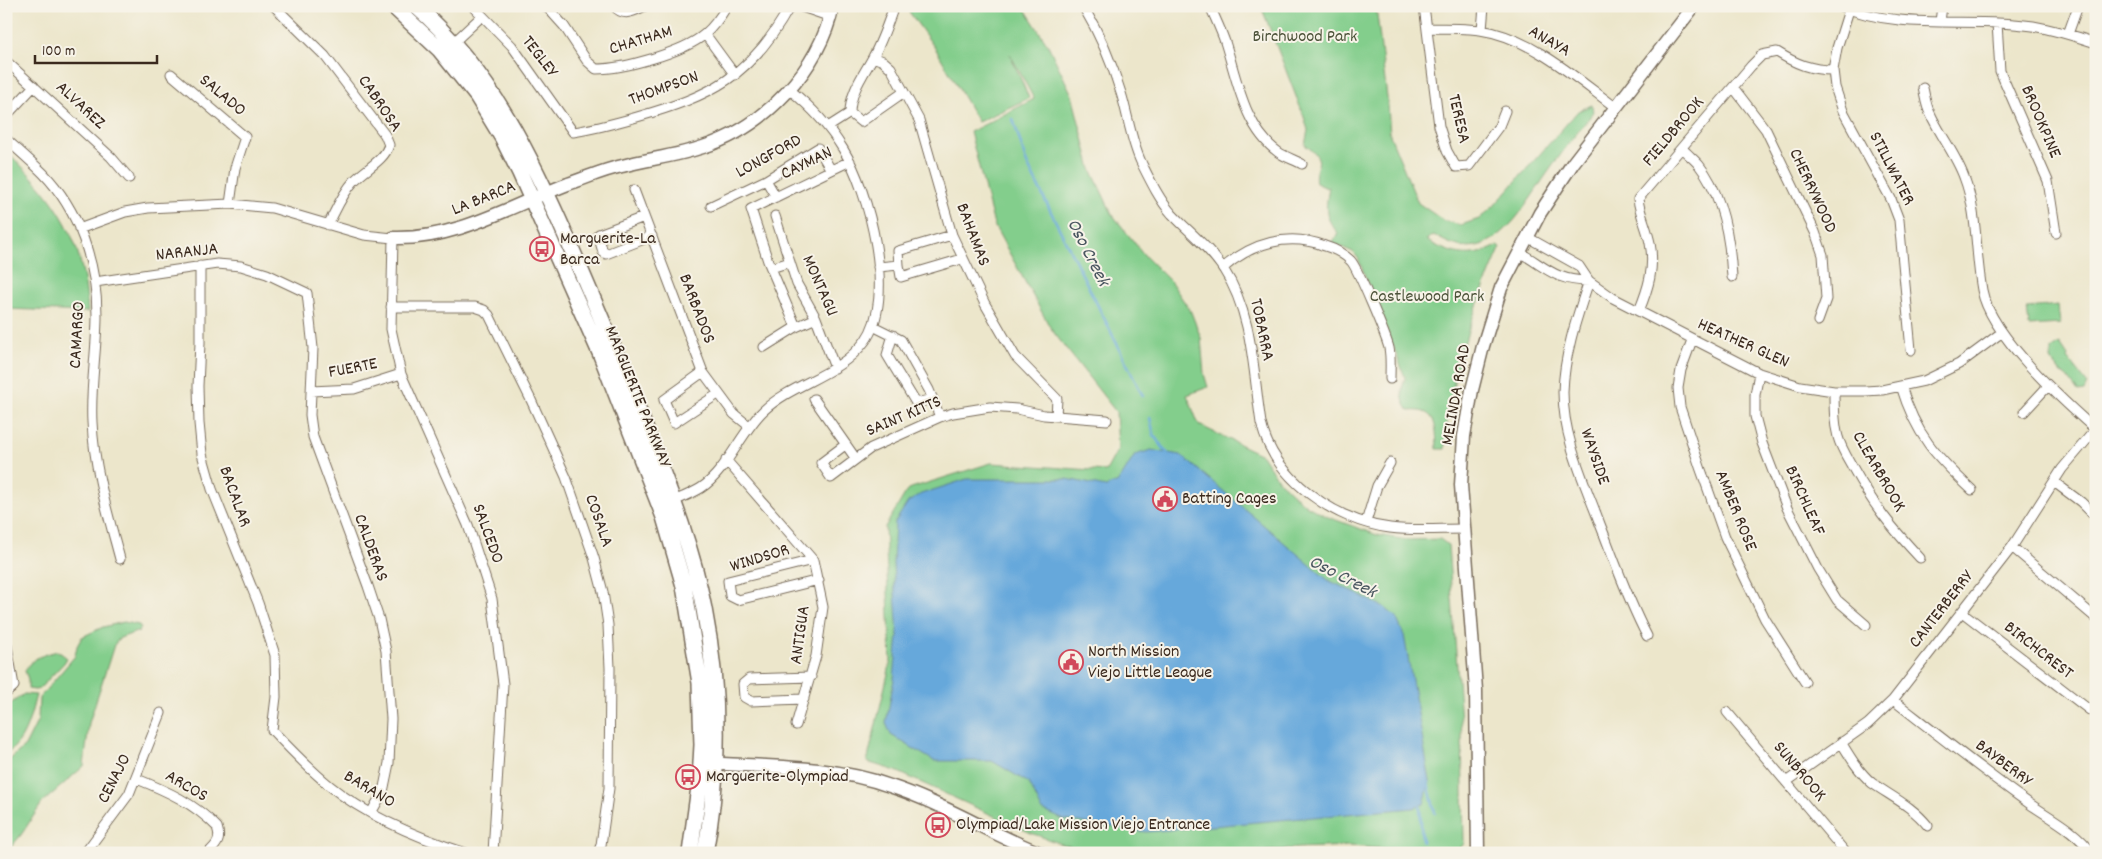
<svg xmlns="http://www.w3.org/2000/svg" width="2102" height="859" font-family="Dekko,sans-serif">
  <style>
    .green { fill: #83ce8c; stroke: #5f7c55 }
    .water { fill: #66a8db; stroke: #50697c }
    .lines { fill: none; stroke-linecap: round; stroke-linejoin: round }
    .stream { stroke: #66a8db; stroke-width: 2.5 }
    .street-casing { stroke: #796c5b; stroke-width: 11 }
    .secondary-casing { stroke: #796c5b; stroke-width: 15 }
    .primary-casing { stroke: #796c5b; stroke-width: 18 }
    .street { stroke: #fff; stroke-width: 9 }
    .secondary { stroke: #fff; stroke-width: 12 }
    .primary { stroke: #fff; stroke-width: 15 }
    .labels { text-anchor: middle; dominant-baseline: central; stroke-width: 4; stroke-linejoin: round; paint-order: stroke }
    .park-label { font-size: 18px; fill: #4d533a; stroke: #f7f3e8 }
    .street-label { font-size: 18px; fill: #3b2a1e; stroke: #f7f3e8 }
    .poi-label { font-size: 18px; fill: #3b2a1e; stroke: #f7f3e8; text-anchor: start }
    .water-label { font-size: 19px; font-style: italic; fill: #4a5660; stroke: #f7f3e8 }
  </style>
  <rect width="100%" height="100%" fill="#f7f3e8"/>
  <filter id="ink" filterUnits="userSpaceOnUse"><feTurbulence type="fractalNoise" baseFrequency=".02" numOctaves="2"/><feDisplacementMap in="SourceGraphic" scale="10" xChannelSelector="R" yChannelSelector="G"/><feConvolveMatrix kernelMatrix="1 2 1 2 8 2 1 2 1" color-interpolation-filters="sRGB"/></filter>
  <filter id="wash" filterUnits="userSpaceOnUse"><feTurbulence type="fractalNoise" baseFrequency=".0096" numOctaves="4" result="noise"/><feDisplacementMap in="SourceGraphic" scale="20" xChannelSelector="R" yChannelSelector="G"/><feGaussianBlur stdDeviation="1.12" result="paint"/><feColorMatrix in="noise" values="0 0 0 0 0 0 0 0 0 0 0 0 0 0 0 0 0 1.4 0 .05"/><feComposite in="paint" operator="in"/></filter>
  <g filter="url(#wash)">
    <rect width="100%" height="100%" fill="#ece6cb"/>
    <path class="green" d="M905 6H1023L1048 45 1072 95 1091 169 1112 214 1145 256 1171 282 1191 312 1201 338 1204 374 1208 387 1187 395 1199 425 1262 455 1279 481 1293 494 1307 506 1328 517 1377 535 1407 540 1440 539 1448 545 1462 734 1464 844 1454 853 1349 846 1298 848 1249 853H1097L1061 844 1031 833 896 771 867 762 891 661 885 527 908 489 991 463 1106 471 1118 449 1116 412 1051 329 994 225 970 132 1034 99 1010 54 1029 98 978 122 937 51Z
      M1261 6H1376L1388 106 1390 135 1418 203 1444 221 1461 225 1479 219 1494 206 1578 111 1592 105 1593 113C1576 134 1559 156 1544 178 1518 217 1488 271 1434 235L1426 240C1451 255 1471 260 1497 246L1501 247C1473 310 1448 380 1445 449H1437C1436 426 1437 408 1409 411 1400 398 1401 391 1405 378L1402 369 1358 258 1353 252 1332 243 1338 233C1323 216 1326 207 1329 186L1327 188 1316 183C1312 163 1330 163 1305 145L1308 130 1304 117Z
      M6 151C60 202 83 238 88 312L6 309Z
      M2058 305 2060 324 2029 326 2027 308Z
      M2060 344 2068 356 2067 358 2087 384 2084 391 2078 392 2066 375 2060 372 2051 360V350Z
      M124 622 139 625 141 628 139 631 120 638 114 645 89 723 84 766 42 803 21 835 6 853V763L25 746 38 720 39 698 75 656 77 646 82 637 103 627Z
      M58 651 67 658 64 663 39 689 35 690 28 689V679L25 671C30 658 45 654 58 651Z
      M24 694 36 695C30 717 26 741 6 754V707Z"/>
    <path class="water" d="M1151 450 1181 455 1328 580 1384 607 1396 617 1404 635 1430 781 1424 804 1414 808 1146 832 1064 820 1042 810 1029 783 992 761H934L891 735 886 723 894 679 898 635 893 564 895 522 908 502 921 494 967 479H1067L1106 487 1118 482 1135 455Z"/>
    <g class="lines">
      <path class="stream" d="M1013 119 1027 164 1143 396
        M1150 418 1154 436 1168 454
        M1428 783 1435 813
        M1420 806 1422 842"/>
    </g>
  </g>
  <g filter="url(#ink)">
    <g class="lines">
      <defs>
        <path id="street" d="M274 6 325 56 385 135 389 145C384 161 365 169 354 181 342 194 336 210 328 225
          M473 6 512 46 573 132C595 129 616 123 637 117 711 96 752 76 790 6
          M546 6 564 26 587 61 596 69C624 69 684 52 705 34 714 26 721 16 727 6
          M614 6C624 18 634 11 645 6
          M799 6 831 17
          M1083 6C1099 33 1112 63 1121 93 1128 115 1131 141 1141 162 1150 180 1159 199 1172 214 1189 232 1211 249 1224 270 1253 314 1253 372 1261 423 1274 479 1335 521 1390 528 1414 531 1439 529 1463 529
          M1210 6C1215 18 1221 30 1225 42 1237 79 1244 127 1278 152 1285 157 1295 160 1302 164
          M1424 6 1439 126 1447 151 1456 167 1469 166 1499 126 1505 111
          M1841 6C1903 32 1969 16 2033 26 2055 30 2075 36 2096 43
          M1849 10 1837 48 1833 70 1835 87 1843 111 1891 199 1899 220 1911 350
          M1940 22 1942 6
          M1997 23 2000 71 2048 181 2056 233
          M1427 28C1445 28 1463 28 1480 30 1530 37 1576 78 1615 107
          M1482 30 1484 6
          M705 34 735 75
          M2068 34 2078 6
          M453 43 482 16
          M873 57 883 61 891 68 919 120 952 235 985 304 1015 356 1057 399 1056 416
          M6 61 111 157 129 178
          M171 74 245 137 235 168 230 204
          M1733 87 1766 130 1815 232 1823 255 1826 299 1818 321
          M1923 88C1925 96 1926 106 1930 113 1940 135 1956 155 1964 177 1978 213 1975 253 1982 290 1990 335 2062 400 2096 430
          M850 113 861 122 904 92
          M6 116 34 86
          M828 127 850 113C850 92 864 74 873 57 882 41 888 23 894 6
          M6 139C18 150 31 161 43 173 79 210 97 264 97 315 97 351 90 386 92 422 94 469 108 514 120 559
          M1682 148C1687 154 1694 159 1699 165 1723 195 1730 240 1732 277
          M766 180 776 197
          M634 190 703 372 734 414 749 426
          M711 206 766 180 818 148 831 170
          M775 216 797 284 816 318 835 368
          M644 217 599 234 598 235 603 252 606 254 652 236
          M79 229 125 212 148 208 230 204 272 208 364 235 393 238 391 329 401 374 468 525 492 599 503 684 493 853
          M1527 237 1579 266 1589 281 1613 298 1759 373 1800 386 1834 391H1865L1882 390 1924 381 1959 364 2001 333
          M1519 252C1546 267 1555 281 1589 281
          M899 265 898 251 952 235
          M200 266V343L198 386 199 423 202 454 212 489 258 603 275 655 276 697 272 730C290 749 309 769 330 786 368 817 419 838 466 853
          M878 267 899 265 901 277 962 259
          M771 268 790 262
          M1223 268C1252 243 1288 232 1325 246 1335 249 1343 253 1351 261 1358 269 1386 336 1389 348 1391 358 1390 369 1390 379
          M1589 281C1577 317 1564 354 1563 392 1563 438 1584 481 1600 524 1615 562 1628 600 1647 636
          M95 282 217 264 241 266 267 274 307 293 313 348 310 415 313 437 368 586 379 619 386 651 391 719 389 763 383 792 371 813
          M391 307H475L484 310 489 315 531 400 566 477 594 558 603 592 608 625 610 668 609 788 601 845 598 853
          M1639 311C1648 289 1655 268 1650 243 1647 228 1640 215 1638 199L1751 66 1762 55 1777 52C1796 64 1811 70 1833 70
          M873 326 901 340 929 390 940 417
          M796 327 768 261 751 209 850 161
          M893 335 887 355 916 403 933 399
          M1692 340 1681 370 1678 388 1680 407 1700 467 1725 537 1765 619 1805 682
          M764 347 796 327 816 318
          M703 372 664 400 674 423 718 394
          M1759 373 1755 395V416L1762 443 1787 508 1818 569 1837 600 1866 625
          M1901 386C1916 436 1936 456 1972 490
          M311 391 354 389 401 374
          M1834 391C1834 407 1834 422 1838 437 1841 448 1848 459 1853 468 1874 506 1891 527 1920 558
          M814 399 856 459
          M2024 412 2048 386
          M845 445 821 463 831 478 871 448 940 417 953 413 990 407 1017 409 1044 415 1107 420
          M726 460 813 560 823 607 816 656 796 725
          M2054 482 2081 502 2096 517
          M674 501C683 497 693 493 701 488 726 472 741 432 763 411 794 382 839 376 865 341 897 298 869 191 843 149 829 126 810 106 790 90
          M1366 522 1377 486 1390 463
          M2012 547 2096 618
          M813 560 728 581 730 596 738 600 819 580
          M1962 612 2096 715
          M6 640 14 686 6 693
          M804 699 751 701 744 697 743 684 749 679 811 677
          M1893 700C1938 735 1983 771 2030 804 2052 819 2076 831 2092 853
          M1727 712 1846 853
          M1841 742C1850 757 1859 772 1872 783 1892 797 1912 806 1928 826
          M137 779C167 791 194 803 217 827 221 839 218 844 208 853
          M1786 782 1868 724 1893 700 2012 547 2062 469 2095 430
          M85 853 129 794 161 713"/>
        <path id="secondary" d="M393 238C456 240 510 206 568 184 586 178 603 170 622 166 648 159 676 156 703 147 765 127 819 70 833 6
          M706 763C768 767 831 765 890 786 942 803 989 833 1040 853
          M1478 853 1476 690 1461 485 1464 436 1472 390 1483 346 1501 288 1540 213 1573 163 1694 6"/>
        <path id="primary" d="M393 6 440 50 477 96 502 137 520 173 601 355 664 517 684 586 700 683 702 745 700 780 690 853
          M416 6C491 71 533 160 572 250 595 303 618 357 639 412 664 477 691 540 704 609 720 690 720 772 705 853"/>
      </defs>
      <use href="#street" class="street-casing"/>
      <use href="#secondary" class="secondary-casing"/>
      <use href="#primary" class="primary-casing"/>
      <use href="#street" class="street"/>
      <use href="#secondary" class="secondary"/>
      <use href="#primary" class="primary"/>
    </g>
  </g>
  <defs>
    <symbol id="bus-ring" viewBox="-11 -11 22 22"><circle r="9.5" fill="#f7f3e8" stroke="#d1495b" stroke-width="1.5"/><path d="M-5-6H5V4H4V6H2V4H-2V6H-4V4H-5ZM-3.5-4V0h7V-4ZM-3.5 1.2v1.5H-2V1.2ZM2 1.2v1.5H3.5V1.2Z" fill="#d1495b"/></symbol>
    <symbol id="civic-ring" viewBox="-11 -11 22 22"><circle r="9.5" fill="#f7f3e8" stroke="#d1495b" stroke-width="1.5"/><path d="M-.6-6.5H3V-4.5H.6V-3L4-1V1h2V6H-6V1h2V-1L-.6-3ZM-1.2 2.5V6h2.4V2.5Z" fill="#d1495b"/></symbol>
  </defs>
  <g fill-rule="evenodd">
    <use href="#bus-ring" x="528" y="235" width="28" height="28"/>
    <use href="#civic-ring" x="1151" y="485" width="28" height="28"/>
    <use href="#civic-ring" x="1057" y="648" width="28" height="28"/>
    <use href="#bus-ring" x="674" y="763" width="28" height="28"/>
    <use href="#bus-ring" x="924" y="811" width="28" height="28"/>
  </g>
  <g class="labels">
    <g class="park-label">
      <text x="1305" y="37">Birchwood Park</text>
      <text x="1427" y="297">Castlewood Park</text>
    </g>
    <g class="street-label">
      <text transform="translate(641 41) rotate(-17)">CHATHAM</text>
      <text transform="translate(1549 42) rotate(30)">ANAYA</text>
      <text transform="translate(539 57) rotate(52)">TEGLEY</text>
      <text transform="translate(664 89) rotate(-20)">THOMPSON</text>
      <text transform="translate(222 96) rotate(40)">SALADO</text>
      <text transform="translate(379 104) rotate(56)">CABROSA</text>
      <text transform="translate(80 106) rotate(43)">ALVAREZ</text>
      <text transform="translate(1458 119) rotate(77)">TERESA</text>
      <text transform="translate(2040 122) rotate(67)">BROOKPINE</text>
      <text transform="translate(1674 132) rotate(-50)">FIELDBROOK</text>
      <text transform="translate(769 157) rotate(-29)">LONGFORD</text>
      <text transform="translate(807 164) rotate(-26)">CAYMAN</text>
      <text transform="translate(1891 169) rotate(63)">STILLWATER</text>
      <text transform="translate(1812 191) rotate(65)">CHERRYWOOD</text>
      <text transform="translate(484 199) rotate(-22)">LA BARCA</text>
      <text transform="translate(972 235) rotate(69)">BAHAMAS</text>
      <text transform="translate(187 253) rotate(-6)">NARANJA</text>
      <text transform="translate(819 286) rotate(66)">MONTAGU</text>
      <text transform="translate(696 309) rotate(69)">BARBADOS</text>
      <text transform="translate(1261 330) rotate(78)">TOBARRA</text>
      <text transform="translate(78 335) rotate(-87)">CAMARGO</text>
      <text transform="translate(1743 344) rotate(24)">HEATHER GLEN</text>
      <text transform="translate(353 369) rotate(-11)">FUERTE</text>
      <text transform="translate(1457 395) rotate(-80)">MELINDA ROAD</text>
      <text transform="translate(637 397) rotate(68)">MARGUERITE PARKWAY</text>
      <text transform="translate(904 417) rotate(-23)">SAINT KITTS</text>
      <text transform="translate(1594 457) rotate(71)">WAYSIDE</text>
      <text transform="translate(1878 472) rotate(60)">CLEARBROOK</text>
      <text transform="translate(234 497) rotate(70)">BACALAR</text>
      <text transform="translate(1804 501) rotate(66)">BIRCHLEAF</text>
      <text transform="translate(1735 511) rotate(68)">AMBER ROSE</text>
      <text transform="translate(598 521) rotate(71)">COSALA</text>
      <text transform="translate(487 534) rotate(70)">SALCEDO</text>
      <text transform="translate(370 548) rotate(70)">CALDERAS</text>
      <text transform="translate(760 559) rotate(-17)">WINDSOR</text>
      <text transform="translate(1942 610) rotate(-52)">CANTERBERRY</text>
      <text transform="translate(801 635) rotate(-82)">ANTIGUA</text>
      <text transform="translate(2038 651) rotate(38)">BIRCHCREST</text>
      <text transform="translate(2003 764) rotate(37)">BAYBERRY</text>
      <text transform="translate(1799 772) rotate(50)">SUNBROOK</text>
      <text transform="translate(115 779) rotate(-63)">CENAJO</text>
      <text transform="translate(186 787) rotate(30)">ARCOS</text>
      <text transform="translate(369 790) rotate(31)">BARANO</text>
    </g>
    <g class="poi-label">
      <text x="560" y="239">Marguerite-La<tspan x="560" dy="21">Barca</tspan></text>
      <text x="1182" y="499">Batting Cages</text>
      <text x="1088" y="652">North Mission<tspan x="1088" dy="21">Viejo Little League</tspan></text>
      <text x="706" y="777">Marguerite-Olympiad</text>
      <text x="956" y="825">Olympiad/Lake Mission Viejo Entrance</text>
    </g>
    <g class="water-label">
      <text transform="translate(1087 253) rotate(63)">Oso Creek</text>
      <text transform="translate(1342 578) rotate(27)">Oso Creek</text>
    </g>
  </g>
  <rect width="2102" height="859" fill="none" stroke="#f7f3e8" stroke-width="25"/>
  <path d="M35 55v8h122v-8" fill="none" stroke="#3b2a1e" stroke-width="2.5"/>
  <text x="42" y="55" font-size="15" fill="#3b2a1e" stroke="#f7f3e8" stroke-width="4" paint-order="stroke">100 m</text>
</svg>
